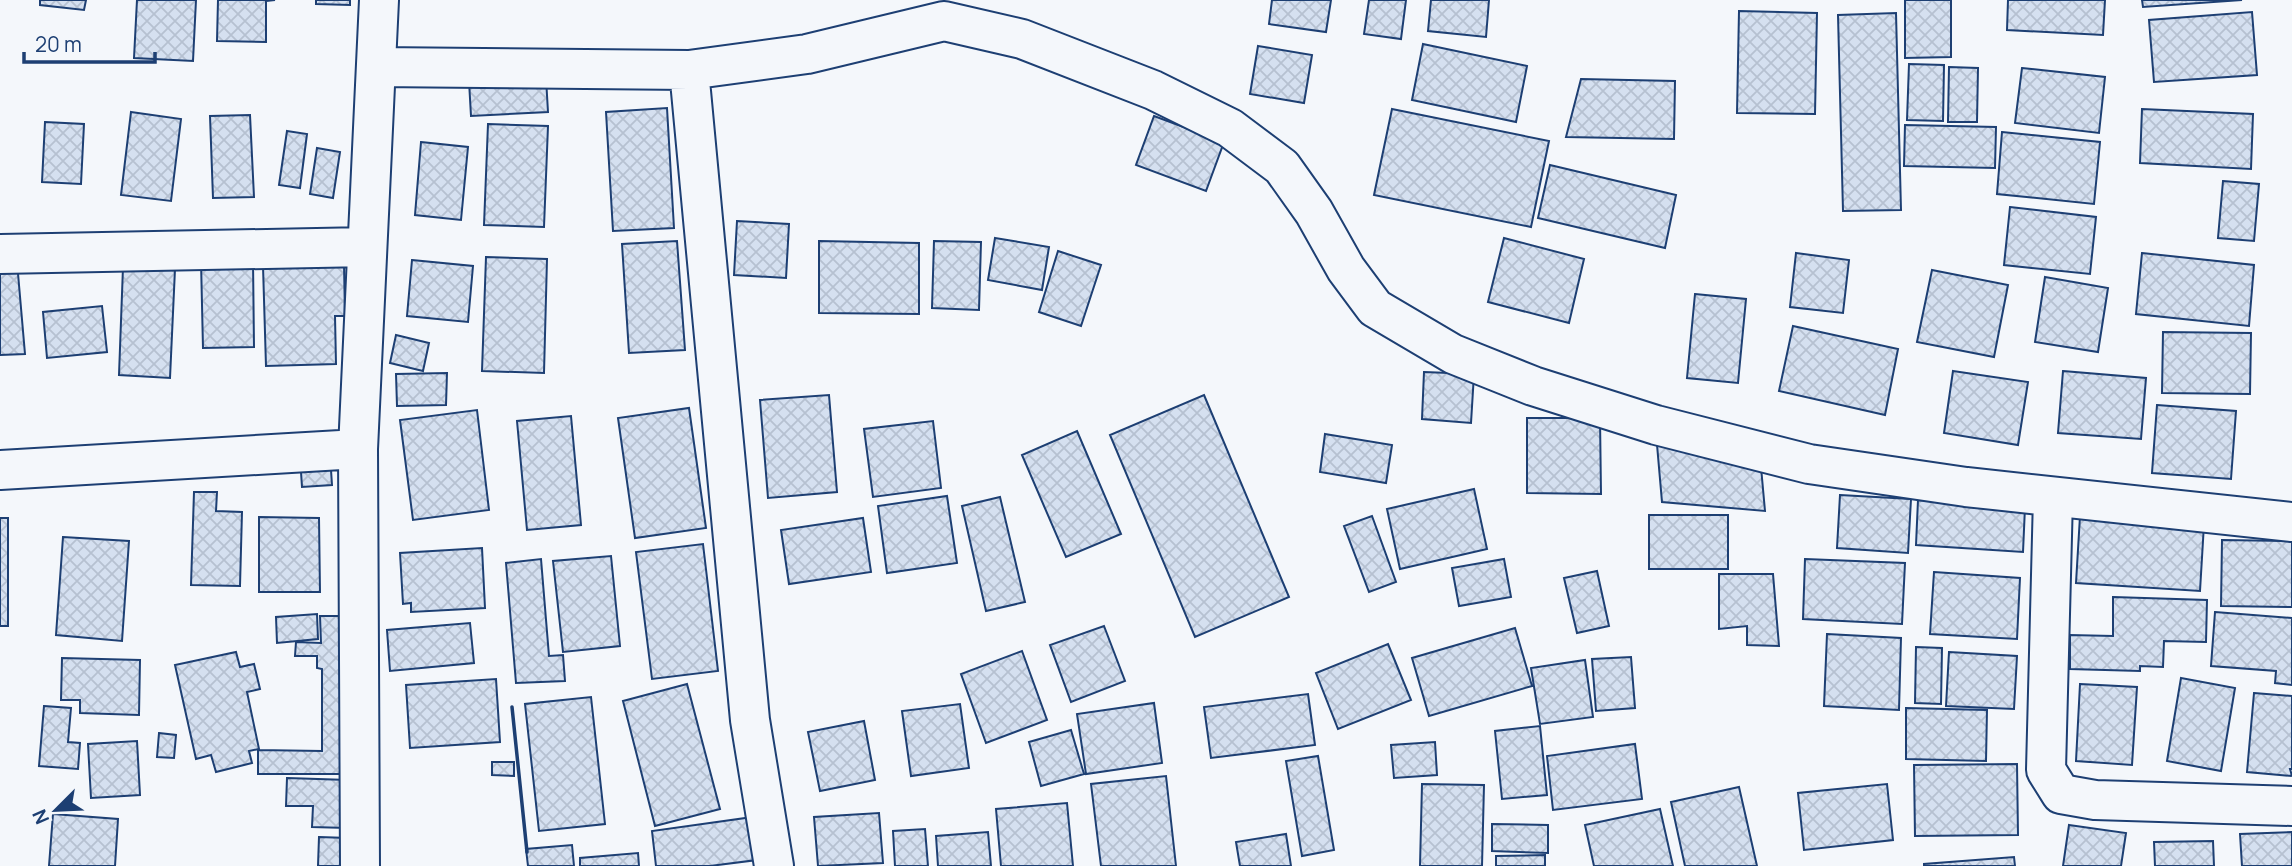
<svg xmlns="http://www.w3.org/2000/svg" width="2292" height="866" font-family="Manrope,sans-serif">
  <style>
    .building { fill: url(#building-cross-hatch); stroke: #1d3f73; stroke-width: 2 }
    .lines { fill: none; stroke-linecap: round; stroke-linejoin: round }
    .minor-casing { stroke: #1d3f73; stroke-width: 42 }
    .minor { stroke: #f4f7fb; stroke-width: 38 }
    .wall { stroke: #1d3f73; stroke-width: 3.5 }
  </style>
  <defs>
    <pattern id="building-cross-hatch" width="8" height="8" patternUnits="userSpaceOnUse" patternTransform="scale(1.75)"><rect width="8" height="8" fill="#d5e0f0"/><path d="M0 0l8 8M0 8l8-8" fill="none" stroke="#b6c1d1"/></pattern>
  </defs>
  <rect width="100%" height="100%" fill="#f4f7fb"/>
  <path class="building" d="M40 0H86L84 10 40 5Z
    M137 0H196L193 61 134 58Z
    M218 0H275L266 1V42L217 41Z
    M316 0H350V5L316 4Z
    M1272 0H1331L1326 32 1269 24Z
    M1369 0H1406L1401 39 1364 34Z
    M1431 0H1489L1486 37 1428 31Z
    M1905 0H1951V57L1905 58Z
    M2008 0H2105L2103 35 2007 30Z
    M2142 0H2242L2143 7Z
    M1739 11 1817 13 1815 114 1737 113Z
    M2252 12 2257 75 2154 82 2149 20Z
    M1896 13 1901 210 1843 211 1838 15Z
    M1423 44 1527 66 1516 122 1412 100Z
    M1258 46 1312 55 1304 103 1250 94Z
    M1909 64 1944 65 1943 121 1907 120Z
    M1949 67 1978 68 1977 122H1948Z
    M2022 68 2105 77 2099 133 2015 123Z
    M546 78 548 112 471 116 469 81Z
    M1581 79 1675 81 1674 139 1566 137Z
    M667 108 674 228 613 231 606 112Z
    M1392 109 1549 141 1531 227 1374 195Z
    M2142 109 2253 114 2251 169 2140 163Z
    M131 112 181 119 171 201 121 195Z
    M250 115 254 197 213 198 210 116Z
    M1154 116 1224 142 1206 191 1136 165Z
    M45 122 84 124 81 184 42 182Z
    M488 124 548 126 544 227 484 225Z
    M1905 125 1996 127 1995 168 1904 166Z
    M287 131 307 134 300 188 279 185Z
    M2002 132 2100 142 2094 204 1997 194Z
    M421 142 468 147 461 220 415 215Z
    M317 148 340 152 333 198 310 194Z
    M1550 165 1676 195 1665 248 1538 218Z
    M2223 181 2259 184 2254 241 2218 238Z
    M2010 207 2096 217 2090 274 2004 265Z
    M737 221 789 224 786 278 734 275Z
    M995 238 1049 247 1042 290 988 280Z
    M1504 238 1584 259 1569 323 1488 302Z
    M677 241 685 350 629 353 622 244Z
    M819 241 919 243V314L819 313Z
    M934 241 981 242 979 310 932 308Z
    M1058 251 1101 265 1081 326 1039 312Z
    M1796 253 1849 260 1843 313 1790 307Z
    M2142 253 2254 265 2249 326 2136 314Z
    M486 257 547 259 544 373 482 371Z
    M412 260 473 266 468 322 407 316Z
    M201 261H253L254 347 203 348Z
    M17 262 25 354 0 355V264Z
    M344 264 345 316H335L336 364 266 366 263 266Z
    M123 267 175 269 170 378 119 375Z
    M1932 270 2008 285 1994 357 1917 342Z
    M2045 277 2108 288 2098 352 2035 342Z
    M1695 294 1746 299 1738 383 1687 378Z
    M102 306 107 352 47 358 43 312Z
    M1793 326 1898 349 1885 415 1779 391Z
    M2163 332 2251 333 2250 394 2162 393Z
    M396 335 429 343 423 371 390 363Z
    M1953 371 2028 382 2018 445 1944 433Z
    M2063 371 2146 378 2141 439 2058 433Z
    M1424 372 1474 374 1471 423 1422 419Z
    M447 373 446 405 397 406 396 374Z
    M829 395 837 492 768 498 760 400Z
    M1204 395 1289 597 1195 637 1110 435Z
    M2157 405 2236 411 2231 479 2152 473Z
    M689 408 706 528 635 538 618 418Z
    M477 410 489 510 413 520 400 420Z
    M571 416 581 525 527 530 517 421Z
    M1527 418H1600L1601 494 1527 493Z
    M933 421 941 488 873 497 864 429Z
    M1077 431 1121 534 1066 557 1022 455Z
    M1656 433 1760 456 1765 511 1662 502Z
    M1325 434 1392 445 1386 483 1320 472Z
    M330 455 332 485 302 487 300 457Z
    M1474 489 1487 549 1400 569 1387 509Z
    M194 492H217L216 511 242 512 240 586 191 585Z
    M1840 495 1911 499 1908 553 1837 548Z
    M947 496 957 563 887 573 878 506Z
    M1000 497 1025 602 986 611 962 506Z
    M1918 500 2025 507 2023 552 1916 545Z
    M1649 515H1728V569H1649Z
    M1372 516 1396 582 1369 592 1344 526Z
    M2080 516 2204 524 2200 591 2076 583Z
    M259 517 319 518 320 592H259Z
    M0 518H8V626H0Z
    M863 518 871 572 789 584 781 530Z
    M63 537 129 541 122 641 56 635Z
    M2222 540 2292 541V607L2221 606Z
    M703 544 718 671 652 679 636 552Z
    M482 548 485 608 411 612V603L403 604 400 553Z
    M611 556 620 646 563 652 553 561Z
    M541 559 549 656 563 655 565 681 516 683 506 563Z
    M1504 559 1511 597 1459 606 1452 568Z
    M1805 559 1905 563 1902 624 1803 619Z
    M1597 571 1609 626 1577 633 1564 578Z
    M1934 572 2020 578 2017 639 1930 634Z
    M1719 574H1773L1779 646 1747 645V626L1719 629Z
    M2113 597 2207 600 2206 642 2164 641 2163 667 2140 666V671L2070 669V635L2113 636Z
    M2215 612 2292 618V685L2275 683 2276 671 2211 666Z
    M317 614 318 639 277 643 276 617Z
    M320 616H348V774H258V750L322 751V669L317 668V656H295L296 642 321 643Z
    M470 623 474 663 390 671 387 630Z
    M1104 626 1125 681 1071 702 1050 645Z
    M1515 628 1532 686 1429 716 1412 658Z
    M1827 634 1901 638 1899 710 1824 706Z
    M1388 644 1411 700 1338 729 1316 673Z
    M1916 647 1942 648 1941 704 1915 703Z
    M1022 651 1047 720 986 743 961 674Z
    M236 652 240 667 254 664 260 689 247 692 259 749 249 751 252 763 216 772 211 755 196 759 175 665Z
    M1949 652 2017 656 2014 709 1946 706Z
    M1631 657 1635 708 1596 711 1592 659Z
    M62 658 140 660 139 715 80 713V700H61Z
    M1585 660 1593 717 1540 724 1531 668Z
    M2181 678 2235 688 2221 771 2167 761Z
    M496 679 500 742 410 748 406 685Z
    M687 684 720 809 655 826 623 701Z
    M2080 684 2137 687 2132 765 2076 761Z
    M2254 693 2292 696V769H2290L2292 776 2247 772Z
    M1308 694 1315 745 1211 758 1204 707Z
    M591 697 605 824 539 831 525 704Z
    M1154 703 1162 763 1086 774 1077 714Z
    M960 704 969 768 911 776 902 711Z
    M44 706 71 708 68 742 80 743 78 769 39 766Z
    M1906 708 1987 710 1986 761 1906 759Z
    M864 721 875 780 820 791 808 732Z
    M1540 726 1547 795 1502 799 1495 731Z
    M1071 730 1084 774 1041 786 1029 742Z
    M159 733 176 735 174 758 157 757Z
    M137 741 140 795 91 798 88 744Z
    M1435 742 1437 775 1394 778 1391 745Z
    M1635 744 1642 799 1553 810 1547 756Z
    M1318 756 1334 850 1302 856 1286 761Z
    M492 762H514V776L492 775Z
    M2017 764 2018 835 1915 836 1914 765Z
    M1166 776 1176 866H1101L1091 784Z
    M287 778 348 780 347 828 312 827 313 806H286Z
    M1422 784 1484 785 1482 866H1420Z
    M1887 784 1893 840 1804 850 1798 793Z
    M1739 787 1757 866H1685L1671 802Z
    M1067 803 1073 866H1001L996 809Z
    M1660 809 1673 866H1594L1585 825Z
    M879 813 883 863 818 866 814 817Z
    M53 814 118 819 115 866H49Z
    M760 816 765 859 710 866H656L652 831Z
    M1492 824 1548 825V853L1492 851Z
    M2069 825 2126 833 2121 866H2063Z
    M925 829 928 866H895L893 831Z
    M988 832 991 866H938L936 836Z
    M2292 832V866H2242L2240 834Z
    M1286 834 1291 866H1240L1236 842Z
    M319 837 348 838V866H318Z
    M2213 841 2214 866H2155L2154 842Z
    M572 845 574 866H528L526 849Z
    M638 853 639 866H580V858Z
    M1545 855V866H1496V856Z
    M2014 857 2015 866H1924V864Z"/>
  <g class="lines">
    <defs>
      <path id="minor" d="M377 67 689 70 807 54 944 21 1022 39 1153 90 1230 128 1282 167 1314 212 1346 269 1375 308 1453 354 1533 386 1656 425 1809 464 1966 487 2292 522
        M689 70 750 720 774 866
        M0 254 367 247
        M0 470 358 449
        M2053 497 2046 770 2061 794 2095 800 2292 806
        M360 866 358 449 379 0"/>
    </defs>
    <use href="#minor" class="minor-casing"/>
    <use href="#minor" class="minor"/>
    <path class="wall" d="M512 707 527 852"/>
  </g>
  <g transform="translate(56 810) rotate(246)" stroke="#f4f7fb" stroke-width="5" paint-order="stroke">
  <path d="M0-5L12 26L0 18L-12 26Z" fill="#1d3f73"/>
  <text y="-10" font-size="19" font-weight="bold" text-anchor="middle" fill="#1d3f73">N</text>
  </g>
  <path d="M24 52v10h131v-10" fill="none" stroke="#1d3f73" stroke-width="3.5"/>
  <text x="35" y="52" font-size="21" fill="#1d3f73" stroke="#f4f7fb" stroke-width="5" paint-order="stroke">20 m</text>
</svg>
